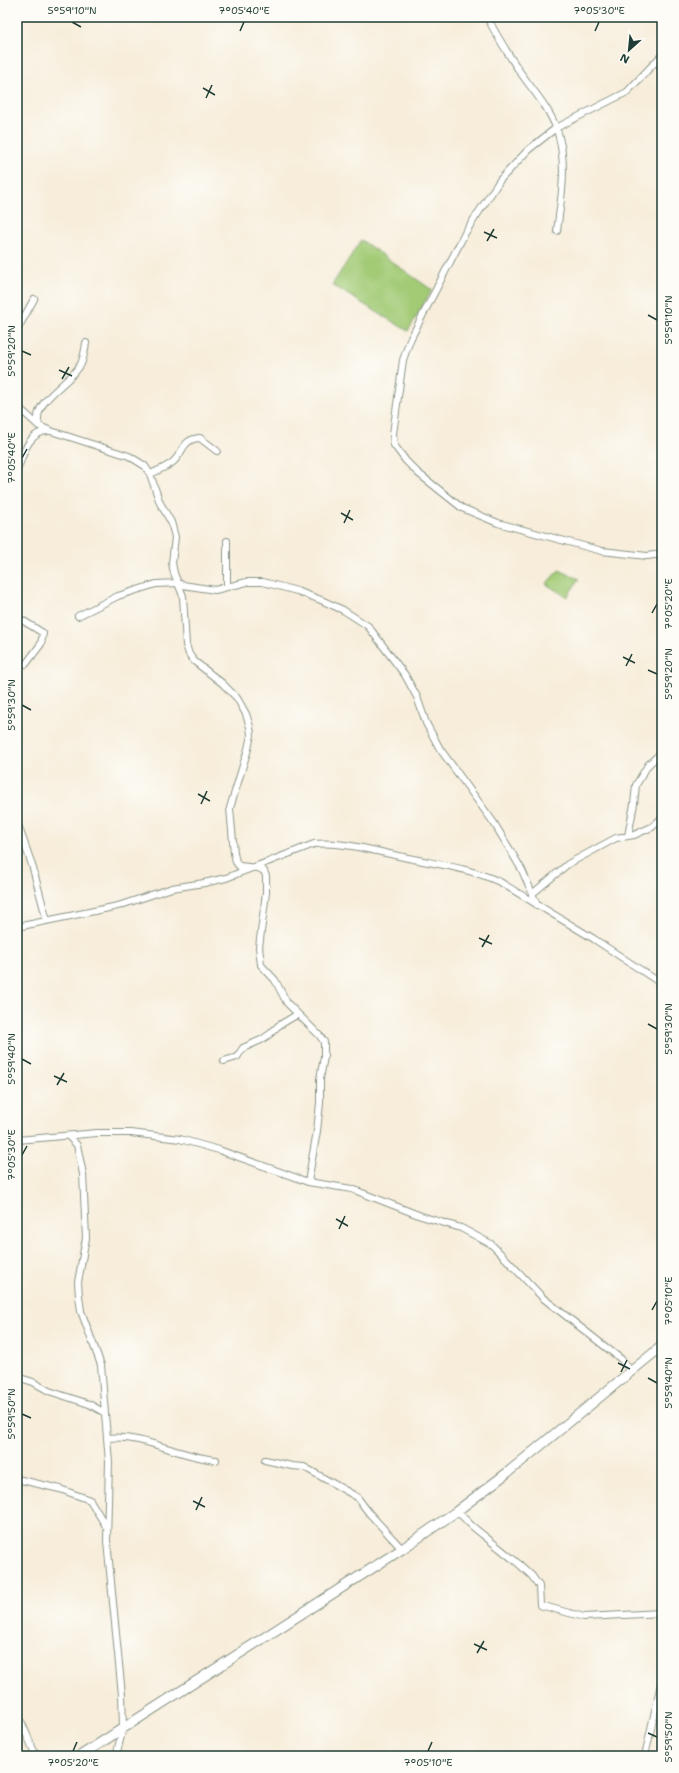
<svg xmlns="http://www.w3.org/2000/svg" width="679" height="1773" font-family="'Shantell Sans',sans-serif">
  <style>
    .green { fill: #a2cb76; stroke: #608455 }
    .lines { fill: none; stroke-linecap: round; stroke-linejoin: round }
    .street-casing { stroke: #8b9587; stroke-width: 8 }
    .primary-casing { stroke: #8b9587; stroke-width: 11 }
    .street { stroke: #fff; stroke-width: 6 }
    .primary { stroke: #fff; stroke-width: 9 }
    .ticks { fill: none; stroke: #1f3d34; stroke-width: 1.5 }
    .neatline { fill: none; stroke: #1f3d34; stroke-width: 1.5 }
    .ticks-label { font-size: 10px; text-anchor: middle; fill: #1f3d34 }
  </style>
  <rect width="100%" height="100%" fill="#fdfcf7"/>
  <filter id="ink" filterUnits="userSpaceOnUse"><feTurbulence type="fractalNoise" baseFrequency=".025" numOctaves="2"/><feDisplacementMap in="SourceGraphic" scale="8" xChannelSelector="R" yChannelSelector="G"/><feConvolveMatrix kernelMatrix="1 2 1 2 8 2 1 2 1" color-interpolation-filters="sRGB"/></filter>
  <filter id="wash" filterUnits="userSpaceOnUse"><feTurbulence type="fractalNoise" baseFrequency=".012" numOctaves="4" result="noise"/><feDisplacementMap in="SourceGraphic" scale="16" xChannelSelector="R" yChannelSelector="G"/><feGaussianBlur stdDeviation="0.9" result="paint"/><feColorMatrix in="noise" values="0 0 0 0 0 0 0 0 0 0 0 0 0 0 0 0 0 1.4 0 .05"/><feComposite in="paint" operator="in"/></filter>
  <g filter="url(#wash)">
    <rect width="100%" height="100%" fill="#f7edda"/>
    <path class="green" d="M361 240 432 290 408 331 332 285Z
      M559 570 579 579 567 597 546 584Z"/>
  </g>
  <g filter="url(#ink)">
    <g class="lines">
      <defs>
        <path id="street" d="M487 17C497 36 508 54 520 72 534 92 553 112 559 137 567 168 561 200 557 231
          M662 55 627 92 556 128 528 150 500 180 465 233 410 340 403 360 393 434 394 445 406 461 418 473 462 508 498 523 602 551 647 556 662 554
          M17 330 34 299
          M17 406 39 426 51 431 129 456 145 466 150 474 160 503 171 522 175 537 172 563 174 573 183 596 186 645 189 654 194 661 222 683 237 698 246 714 250 727 251 735 248 749 230 808 234 853 236 862 239 866 258 868 264 871 266 876V893L259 947 261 965 275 980 287 1003 320 1036 324 1042V1057L320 1079V1103L317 1131 308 1182
          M39 425C31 401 70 384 81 364 84 357 85 350 86 343
          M17 471C23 455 28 431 49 431
          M150 474C157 471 167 467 173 462 184 452 182 439 200 438L217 451
          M227 587V541
          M17 616 22 620 43 633 41 644 26 664
          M78 616 118 596 156 584 178 583 183 585 215 590 247 582H263L297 591 321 600 343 610 368 626 405 675 417 697 426 723 440 749 494 823 522 870 537 905
          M17 822 32 865 47 921
          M628 836 634 804 636 785 648 765 662 752
          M532 894 568 864 616 838 634 835 652 827 662 818
          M17 927 118 906 172 888 204 883 226 878 314 844C345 841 377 852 408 858 441 865 469 868 500 882L594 939 662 984
          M224 1061 237 1057 243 1048 261 1040 270 1034 278 1026 298 1014
          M68 1136 77 1145 83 1174 86 1238 78 1282 79 1296 81 1311 101 1365 109 1462 107 1541 122 1695 123 1728 116 1756
          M17 1140 97 1133H131L180 1139 219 1150 308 1182 352 1189 421 1216 461 1228 491 1244 507 1260 543 1298 621 1359 631 1371
          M17 1377 33 1382 49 1391 89 1404 105 1413
          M107 1438C144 1434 179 1457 216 1460
          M265 1460 292 1466 304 1467 357 1497 369 1513 402 1549
          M17 1479 60 1489 90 1500 107 1528
          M457 1511 472 1526 519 1564 532 1576 539 1586 540 1605 584 1617 662 1613
          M17 1712 36 1756
          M645 1756 662 1679"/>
        <path id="primary" d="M80 1756 402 1549 457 1511 507 1473 662 1346"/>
      </defs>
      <use href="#street" class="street-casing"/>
      <use href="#primary" class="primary-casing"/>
      <use href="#street" class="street"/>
      <use href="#primary" class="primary"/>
    </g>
  </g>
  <path class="ticks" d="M72 22 81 27M240 31 244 22M595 31 599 22M203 88 215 95M206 98 212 85M484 232 497 238M487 241 494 229M648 315 657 320M22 351 31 355M59 370 72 376M62 379 69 367M22 458 27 449M341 513 353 520M344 523 350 510M652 613 657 604M623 657 635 663M626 666 632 654M648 670 657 674M22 705 31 710M198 794 210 801M201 804 207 791M479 938 492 944M482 947 489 935M648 1024 657 1029M22 1059 31 1064M54 1076 67 1082M57 1085 64 1073M22 1155 27 1146M336 1219 348 1226M339 1229 345 1216M652 1310 657 1301M618 1363 630 1369M621 1372 627 1360M648 1378 657 1383M22 1414 31 1418M193 1501 205 1507M196 1510 202 1497M474 1644 487 1650M477 1653 484 1641M648 1733 657 1737M73 1751 77 1742M428 1751 432 1742"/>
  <rect width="679" height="1773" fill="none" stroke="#fdfcf7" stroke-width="44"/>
  <g transform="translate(629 50) rotate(207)" stroke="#fdfcf7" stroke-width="3" paint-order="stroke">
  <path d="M0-3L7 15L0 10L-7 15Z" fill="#1f3d34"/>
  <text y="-6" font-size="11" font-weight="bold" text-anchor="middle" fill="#1f3d34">N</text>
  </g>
  <rect x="22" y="22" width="635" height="1729" class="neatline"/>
  <g class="ticks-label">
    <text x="72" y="14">5°59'10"N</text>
    <text x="244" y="14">7°05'40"E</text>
    <text x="599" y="14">7°05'30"E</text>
    <text transform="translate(668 320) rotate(-90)" y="4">5°59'10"N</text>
    <text transform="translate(11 351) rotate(-90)" y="4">5°59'20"N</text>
    <text transform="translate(11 458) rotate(-90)" y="4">7°05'40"E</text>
    <text transform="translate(668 604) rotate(-90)" y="4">7°05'20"E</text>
    <text transform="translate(668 674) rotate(-90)" y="4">5°59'20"N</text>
    <text transform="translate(11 705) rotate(-90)" y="4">5°59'30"N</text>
    <text transform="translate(668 1029) rotate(-90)" y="4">5°59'30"N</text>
    <text transform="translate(11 1059) rotate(-90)" y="4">5°59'40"N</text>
    <text transform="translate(11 1155) rotate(-90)" y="4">7°05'30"E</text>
    <text transform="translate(668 1301) rotate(-90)" y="4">7°05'10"E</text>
    <text transform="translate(668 1383) rotate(-90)" y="4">5°59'40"N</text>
    <text transform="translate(11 1414) rotate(-90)" y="4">5°59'50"N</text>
    <text transform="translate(668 1737) rotate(-90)" y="4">5°59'50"N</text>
    <text x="73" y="1766">7°05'20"E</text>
    <text x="428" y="1766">7°05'10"E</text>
  </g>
</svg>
